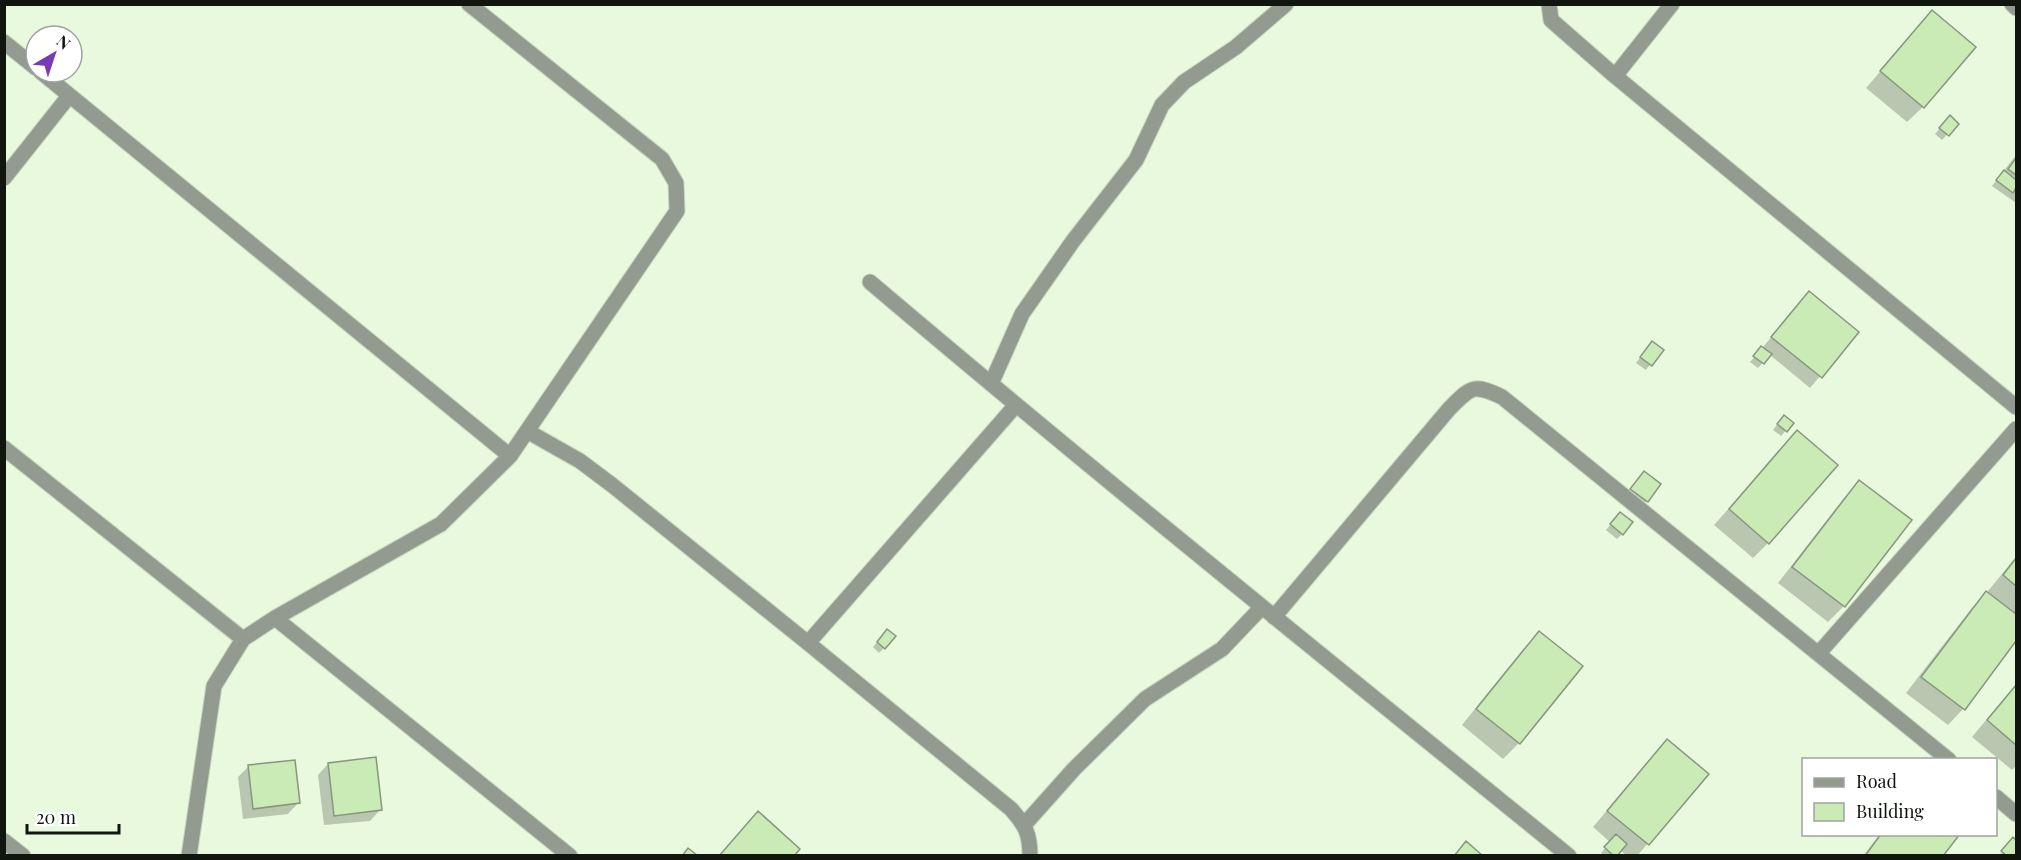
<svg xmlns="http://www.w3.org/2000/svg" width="2021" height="860" font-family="'Playfair Display',serif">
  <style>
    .shadow { fill: #0003 }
    .building { fill: #caeab6; stroke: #87967e; stroke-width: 1.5 }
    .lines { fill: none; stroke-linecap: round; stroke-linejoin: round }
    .minor-casing { stroke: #c5d5bd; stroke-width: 17 }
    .minor { stroke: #939a8f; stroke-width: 15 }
  </style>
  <rect width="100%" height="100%" fill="#e8f9de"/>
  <path class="shadow" d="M1932 12 1923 107 1907 122 1866 88Z
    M1945 122 1957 124 1942 140 1935 134Z
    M2016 155V203L1992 186Z
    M1809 293 1857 332 1810 388 1770 355 1758 368 1750 362Z
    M1647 348 1661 350 1646 370 1636 363Z
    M1779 422 1792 423 1781 436 1773 430Z
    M1797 432 1768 543 1753 558 1714 525Z
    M1639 478 1647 501 1642 506 1626 495Z
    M1859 482 1909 521 1844 606 1828 622 1778 583 1844 498Z
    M1615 519 1622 534 1617 539 1606 530Z
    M2016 557V639L1963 709 1948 725 1906 693 1971 609 1988 591Z
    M1540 633 1581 666 1519 743 1503 759 1462 725 1524 648Z
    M882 636 884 648 879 653 873 647Z
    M2016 684V766L2012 770 1972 737Z
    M1668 741 1707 774 1637 856H1627L1620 850 1615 856H1604L1601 853 1610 842 1593 827 1652 757Z
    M328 764 380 810 370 821 324 825 318 775Z
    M249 766 298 803 288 814 243 819 238 777Z
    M1880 834H1958L1941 856H1863Z
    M2013 839 2016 842V856H1999Z"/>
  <path class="building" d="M1932 10 1976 47 1924 108 1880 71Z
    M1950 115 1959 124 1949 136 1939 128Z
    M2016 158V175L2008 169Z
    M2004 170 2016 180V188L2013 193 1996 180Z
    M1809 291 1859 332 1822 378 1771 337Z
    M1652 341 1664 350 1652 366 1640 357Z
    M1761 346 1772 354 1764 364 1753 356Z
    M1784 415 1794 423 1787 432 1777 424Z
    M1797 430 1838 465 1769 544 1729 509Z
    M1644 471 1661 484 1648 502 1630 489Z
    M1859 480 1912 520 1845 607 1792 567Z
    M1620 512 1633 522 1623 535 1610 524Z
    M2016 558V586L2003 575Z
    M1986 591 2016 614V641L1965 710 1921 677Z
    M887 629 896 636 885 649 877 642Z
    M1539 631 1583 666 1520 744 1476 709Z
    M2016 685V745L1987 720Z
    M1667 739 1709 774 1649 845 1607 811Z
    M376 757 382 810 334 816 328 763Z
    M295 760 300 803 253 809 248 765Z
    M758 811 800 849 794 856H719Z
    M1616 834 1627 844 1617 856H1614L1604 847Z
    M1881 834H1960L1943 856H1865Z
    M2013 837 2016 840V856H2007L2001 851Z
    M1466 841 1483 856H1454Z
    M688 848 698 856H682Z"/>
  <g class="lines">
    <defs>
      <path id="minor" d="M1549 4 1551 20 1615 76 2016 407
        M2012 4 2016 8
        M4 42 36 68
        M41 72 510 456
        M1615 76 1672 4
        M4 178 69 96
        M870 282C1100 477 1335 666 1569 856
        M991 384 1022 314 1073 241 1136 160 1162 105 1184 82 1236 47 1286 4
        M527 431 580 461 612 485 808 643 1011 809C1025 825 1030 833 1030 856
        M4 448 243 639
        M1274 617 1449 409C1471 387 1473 383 1502 397L1949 760
        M275 618 570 856
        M808 643 1016 405
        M1819 653 2016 429
        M1996 797 2016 814
        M1024 825 1074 769 1145 699 1222 649 1262 607
        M4 841 23 856
        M189 856 214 686 243 639 275 618 441 524 510 456 677 211 676 183 662 159 469 4"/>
    </defs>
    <use href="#minor" class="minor-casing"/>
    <use href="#minor" class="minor"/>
  </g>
  <rect width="2021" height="860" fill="none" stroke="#10160d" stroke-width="12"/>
  <rect x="1802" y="758" width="195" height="78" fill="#ffffff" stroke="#9fa29e" stroke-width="1.5"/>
  <rect x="1814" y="778" width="30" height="9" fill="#939a8f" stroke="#9fa29e" stroke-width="1.5"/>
  <text x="1856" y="788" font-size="18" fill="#10160d">Road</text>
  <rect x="1814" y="803" width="30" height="18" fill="#caeab6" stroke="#9fa29e" stroke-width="1.5"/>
  <text x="1856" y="818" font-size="18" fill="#10160d">Building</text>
  <g transform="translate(54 54) rotate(39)"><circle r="28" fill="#ffffff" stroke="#9fa29e" stroke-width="1.5"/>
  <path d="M0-4.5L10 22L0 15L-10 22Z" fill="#763cb2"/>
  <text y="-9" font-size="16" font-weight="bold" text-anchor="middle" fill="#10160d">N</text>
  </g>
  <path d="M27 824v9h92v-9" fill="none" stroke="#10160d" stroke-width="3"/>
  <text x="36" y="824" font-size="18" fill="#10160d" stroke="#ffffff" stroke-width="4.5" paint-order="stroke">20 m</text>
</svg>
